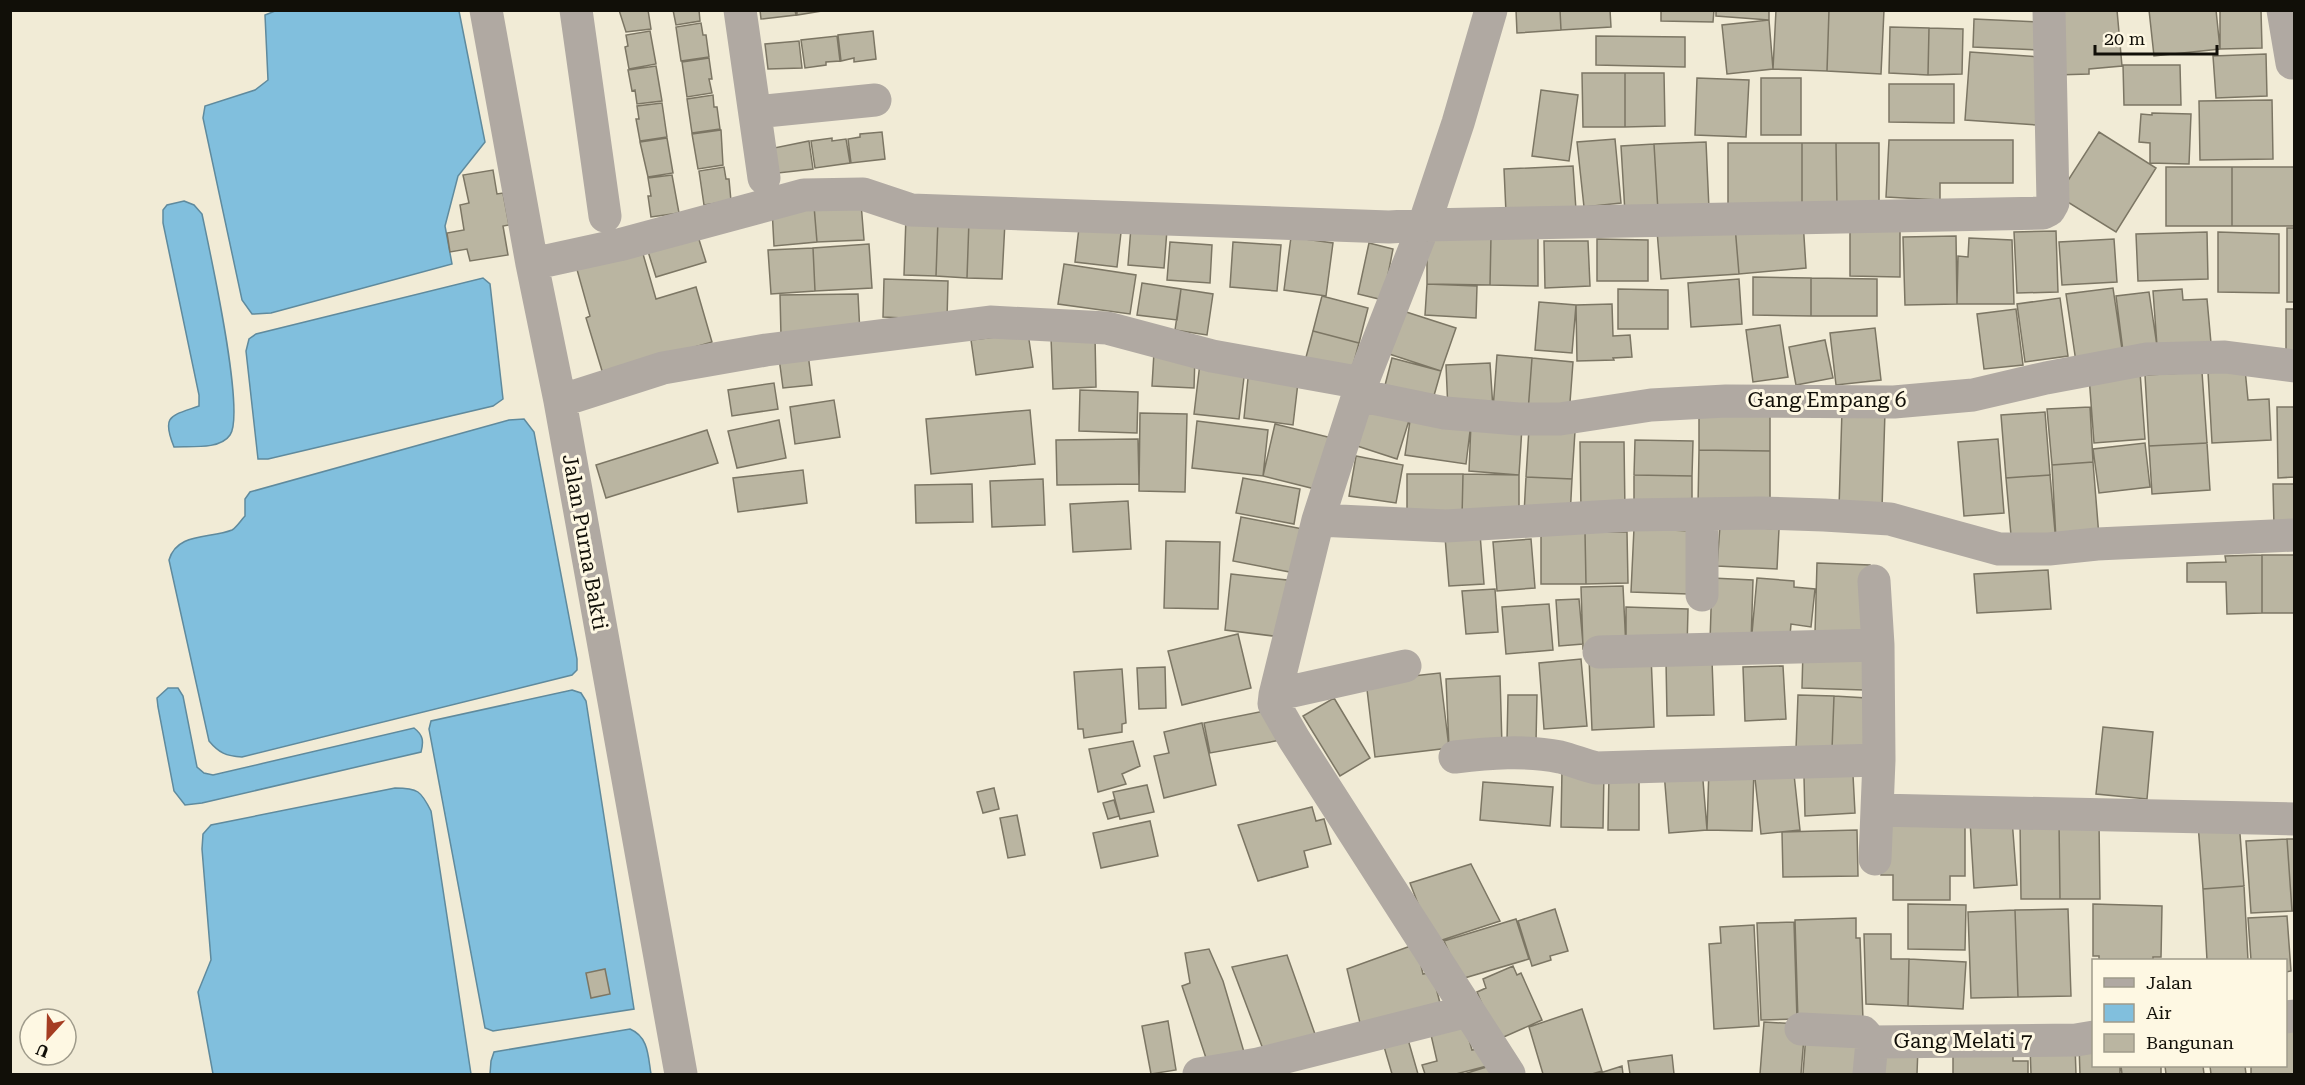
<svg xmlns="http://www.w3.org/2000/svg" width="2305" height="1085" font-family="'Roboto Serif',serif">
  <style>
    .water { fill: #81bfdd; stroke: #5f8a9d; stroke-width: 1.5 }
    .building { fill: #bab5a1; stroke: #7c7664; stroke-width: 1.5 }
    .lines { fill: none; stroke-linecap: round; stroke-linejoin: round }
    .minor { stroke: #b0a9a2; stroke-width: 33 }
    .labels { text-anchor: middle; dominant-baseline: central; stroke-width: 6; stroke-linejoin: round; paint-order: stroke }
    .street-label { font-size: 21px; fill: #110f08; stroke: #fef8e3 }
  </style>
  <rect width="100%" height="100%" fill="#f1ebd6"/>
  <path class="water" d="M275 11H459L485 142 458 176 445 226 452 264 271 313 252 314 242 300 203 118 205 106 255 90 268 80 265 15Z
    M184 201 194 205 202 214C209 248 246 413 230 435 220 450 190 446 174 447 161 415 171 416 199 406V395L163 223V210L167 205Z
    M483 278 490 284 503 399 493 406 268 459H258L246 351 249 339 256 334Z
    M524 419 534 432 577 659V670L572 675 242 757C226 756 219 753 209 741L169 560C177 532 210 539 232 530 237 527 241 520 245 516V499L250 492 509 420Z
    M168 688H178L183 696 197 767 204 773 213 775 414 728C423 735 424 741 421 752L202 803 185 805 174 791 158 707 157 698Z
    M572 690 581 693 586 701 634 1009 493 1031 485 1028 429 729 431 721Z
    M395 788C418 788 421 791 431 811L471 1074H213L198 992 211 960 202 849 203 834 211 825Z
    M630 1029C649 1037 648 1057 651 1074H490L491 1061 494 1052Z"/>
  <path class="building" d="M619 10H648L651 29 626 32Z
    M673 10H699L700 21 676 25Z
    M760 10H795L796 15 761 19Z
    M797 10H828L797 15Z
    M1516 10H1560L1561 30 1517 33Z
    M1560 10H1610L1611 27 1561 30Z
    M1661 10H1714L1713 22 1661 21Z
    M1716 10H1769V20L1716 16Z
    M1776 10H1829L1827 71 1773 69Z
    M1829 10H1884L1881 74 1827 71Z
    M2053 10H2117L2122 66 2089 69V74L2055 75Z
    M2149 10H2216L2220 49 2154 56Z
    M2220 10H2261L2262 48 2220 49Z
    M1974 19 2038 22 2037 50 1973 47Z
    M1769 20 1773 69 1727 74 1722 25Z
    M701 23 703 35H706L709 57 681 61 676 27Z
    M1890 27 1929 28 1928 75 1889 73Z
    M1929 28 1963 29 1962 74 1928 75Z
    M650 31 656 64 629 69 625 47 628 46 626 35Z
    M873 31 876 59 854 62V58L841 61 838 35Z
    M837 36 840 61 826 62V65L805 68 801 40Z
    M1596 36 1685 37V67L1596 65Z
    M799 41 802 68 768 69 765 44Z
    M1970 52 2040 57 2036 125 1965 120Z
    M2266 54 2267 96 2216 98 2213 56Z
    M709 58 712 79H709L712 93 687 97 682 62Z
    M2123 65H2180L2181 105H2124Z
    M656 66 662 101 637 104 635 90 632 91 628 70Z
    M1582 73H1625V127H1583Z
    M1625 73H1664L1665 126 1625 127Z
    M1697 78 1749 80 1746 137 1695 135Z
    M1761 78H1801V135H1761Z
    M1889 84H1954V123L1889 122Z
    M1541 90 1578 95 1569 161 1532 156Z
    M713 95 714 107H717L720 129 692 133 687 99Z
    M2272 100 2273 159 2200 160 2199 101Z
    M662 103 667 137 640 141 636 119H639L637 106Z
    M2152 113 2191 114 2189 164 2150 163V143L2139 142 2141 114 2152 115Z
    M721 130 723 165 698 169 692 134Z
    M882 132 885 159 851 163 848 139 860 137V134Z
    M2099 132 2156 168 2116 232 2058 196Z
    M667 138 673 173 648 177 640 142Z
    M832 138V141L846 139 850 163 815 168 811 141Z
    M1615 139 1621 203 1584 207 1577 142Z
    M1889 140H2013V183H1940V200L1886 197Z
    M809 141 813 169 778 173 774 148Z
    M1706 142 1709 209 1658 211 1654 144Z
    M1728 143H1802V208H1728Z
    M1802 143H1836L1837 208H1802Z
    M1836 143H1879V208H1837Z
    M1654 144 1658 211 1625 213 1621 146Z
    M1573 166 1576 210 1506 213 1504 169Z
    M724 167 726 179H729L731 201 704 205 699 171Z
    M2166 167H2232V226H2166Z
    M2232 167H2294V226H2232Z
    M493 170 497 194 503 193 509 225 503 226 508 255 470 261 467 249 450 252 447 233 464 230 460 205 469 203 463 175Z
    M672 175 679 213 651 217 648 196H651L648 178Z
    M861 203 864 240 817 242 814 206Z
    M814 206 817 242 774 246 772 209Z
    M906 217 938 219 936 276 904 275Z
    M938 219 969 220 967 278 936 276Z
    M1080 219 1122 224 1117 267 1075 262Z
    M969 220 1005 222 1002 279 967 278Z
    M1803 221 1806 268 1739 274 1735 226Z
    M1850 223H1900V277L1850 276Z
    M1735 226 1739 274 1661 279 1657 231Z
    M1131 227 1167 230 1164 268 1128 265Z
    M2287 228H2294V302H2287Z
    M696 230 706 262 656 277 646 245Z
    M2056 231 2058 292 2017 293 2014 232Z
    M2207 232 2208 279 2138 281 2136 234Z
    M2218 232 2279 234V293L2218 292Z
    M1427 236H1491L1490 285 1427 284Z
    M1491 236H1538V286L1490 285Z
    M1956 236 1957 304 1905 305 1903 237Z
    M1291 237 1333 243 1326 296 1284 290Z
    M1969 238 2012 240 2014 304H1957L1958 256 1968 257Z
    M1597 239 1648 240V281H1597Z
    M2114 239 2117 282 2062 285 2059 242Z
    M1544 241H1588L1590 286 1545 288Z
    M1170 242 1212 245 1210 283 1167 280Z
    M1233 242 1281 245 1277 291 1230 287Z
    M1369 243 1393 249 1383 300 1358 294Z
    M869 244 872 288 815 291 813 248Z
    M641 247 656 299 696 287 712 342 603 374 586 318 590 316 576 266Z
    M813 248 815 291 771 294 768 250Z
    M1064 264 1136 275 1130 314 1058 304Z
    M1753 277 1811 278V316L1753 315Z
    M1811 278 1877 279V316H1811Z
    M884 279 948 281 947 320 883 317Z
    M1739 279 1742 324 1691 327 1688 283Z
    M1142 283 1181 289 1177 320 1137 315Z
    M1427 284 1477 286 1476 318 1425 315Z
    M2113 288 2123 356 2076 362 2066 294Z
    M1181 289 1213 294 1207 335 1175 330Z
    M1618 289 1668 290V329H1618Z
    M2182 289 2183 300 2207 299 2211 343 2157 346 2153 291Z
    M2149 292 2157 346 2123 351 2116 296Z
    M858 294 860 334 781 336 780 295Z
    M1322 296 1368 308 1359 343 1313 331Z
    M2060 298 2068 356 2025 362 2017 304Z
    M1539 302 1576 305 1572 353 1535 350Z
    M1612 304 1613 336 1630 335 1632 357 1613 358 1614 360 1577 361 1576 305Z
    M1397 309 1456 328 1441 371 1383 352Z
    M2016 309 2023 365 1984 369 1977 314Z
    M2286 309H2294V351H2286Z
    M1780 325 1788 377 1753 382 1746 330Z
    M1875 328 1881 380 1836 385 1830 333Z
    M1313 331 1359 343 1351 373 1305 361Z
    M1028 333 1033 367 976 375 971 340Z
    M1095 336 1096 387 1053 389 1051 337Z
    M1825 340 1833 378 1796 385 1789 347Z
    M1154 352 1195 355 1194 388 1152 386Z
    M808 354 812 385 783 388 779 358Z
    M1497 355 1532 358 1528 412 1493 409Z
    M1392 358 1441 371 1431 406 1383 393Z
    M1532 358 1573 362 1569 416 1528 412Z
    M1200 363 1245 369 1239 419 1194 414Z
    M1490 363 1493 409 1448 411 1446 365Z
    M1249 368 1299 374 1293 425 1244 418Z
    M2245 369 2248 400 2269 399 2271 440 2212 443 2208 372Z
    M2140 372 2145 439 2094 443 2089 376Z
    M2202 372 2207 443 2149 446 2145 375Z
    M774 383 778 409 732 416 728 390Z
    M1080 390 1138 392 1137 433 1079 431Z
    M834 400 840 437 795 444 790 407Z
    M1365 400 1411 414 1397 459 1351 444Z
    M2090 407 2093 462 2052 465 2047 409Z
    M2277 407H2294V477L2278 478Z
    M1699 408H1770V451L1699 450Z
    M1030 410 1035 464 931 474 926 419Z
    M1842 410 1885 411 1882 509 1839 508Z
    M2045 412 2050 475 2006 478 2001 415Z
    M1140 413 1187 414 1185 492 1139 491Z
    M1411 414 1471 423 1466 464 1405 455Z
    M779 420 786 458 737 468 728 431Z
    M1197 421 1268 430 1263 476 1192 468Z
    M1471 423 1522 427 1519 475 1469 471Z
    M1275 424 1332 438 1319 490 1263 476Z
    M1529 428 1575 431 1572 479 1526 477Z
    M707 430 718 463 606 498 596 465Z
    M1138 439 1139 484 1057 485 1056 440Z
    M1998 439 2004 513 1964 516 1958 442Z
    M1635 440 1693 441 1692 476 1634 475Z
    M1580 442H1624L1625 512 1581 513Z
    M2145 443 2150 487 2099 493 2093 449Z
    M2207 443 2210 490 2152 494 2149 446Z
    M1699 450 1770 451V507L1698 506Z
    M1356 456 1403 465 1396 503 1349 496Z
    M2093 462 2099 537 2056 540 2052 465Z
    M803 470 807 503 738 512 733 478Z
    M1407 474H1463L1462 518 1407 517Z
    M1463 474 1519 475V518H1462Z
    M1634 475 1692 476V510L1634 509Z
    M2050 475 2056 543 2012 547 2006 478Z
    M1526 477 1572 479 1570 517 1524 514Z
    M1243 478 1300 489 1294 524 1236 513Z
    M1043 479 1045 525 992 527 990 481Z
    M972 484 973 522 916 523 915 485Z
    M2273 484H2294V528H2274Z
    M1128 501 1131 549 1073 552 1070 504Z
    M1241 517 1303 529 1295 573 1233 561Z
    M1720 526 1779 529 1777 569 1717 566Z
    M1634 528 1690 531 1688 594 1631 592Z
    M1585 532 1586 584H1541V533Z
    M1585 532H1627L1628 583 1586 584Z
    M1480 534 1484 584 1449 586 1445 537Z
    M1531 539 1535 588 1497 591 1493 542Z
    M1166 541 1220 542 1218 609 1164 608Z
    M2262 555V613L2227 614 2226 582H2187V563L2226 562 2225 556Z
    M2262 555H2294V613H2262Z
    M1817 563 1870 565 1868 635 1815 633Z
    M2048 570 2051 609 1977 613 1974 574Z
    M1231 574 1287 580 1281 637 1225 630Z
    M1712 578 1753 580 1751 644 1710 642Z
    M1757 578 1794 581V587L1815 589 1811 627 1791 624 1789 647 1751 644Z
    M1623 586 1626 648 1583 649 1581 587Z
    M1495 589 1498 632 1466 634 1462 591Z
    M1579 599 1583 644 1559 646 1556 600Z
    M1549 604 1553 650 1506 654 1502 607Z
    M1626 607 1688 609 1687 650 1626 648Z
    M1238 634 1251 688 1182 705 1168 651Z
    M1803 649 1865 651 1864 690 1802 688Z
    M1651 655 1654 727 1592 730 1589 658Z
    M1581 659 1587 726 1544 729 1539 663Z
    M1712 660 1714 715 1667 716 1666 661Z
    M1783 666 1786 719 1745 721 1743 667Z
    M1165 667 1166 708 1139 709 1137 668Z
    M1122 669 1126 723 1122 724V732L1084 738 1083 729H1078L1074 672Z
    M1440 673 1449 748 1375 757 1366 681Z
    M1500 676 1502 746 1449 748 1446 679Z
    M1508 695H1537L1536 742 1507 741Z
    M1798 695 1834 696 1832 750 1796 749Z
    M1834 696 1867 698 1865 751 1832 750Z
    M1334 698 1370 758 1340 776 1303 716Z
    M1275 709 1281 740 1210 753 1204 723Z
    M1202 723 1216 785 1164 798 1154 756 1169 753 1164 732Z
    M2103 727 2153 732 2147 799 2096 794Z
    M1133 741 1140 766 1122 774 1126 784 1098 792 1089 749Z
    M1793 765 1800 830 1761 834 1754 769Z
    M1709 767 1754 769 1752 831 1707 830Z
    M1702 768 1707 830 1669 833 1664 772Z
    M1562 769 1604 770 1603 828 1561 827Z
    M1609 771H1639V830H1608Z
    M1853 775 1855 813 1805 816 1804 777Z
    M1483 782 1553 787 1550 826 1480 820Z
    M1147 785 1154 812 1120 819 1113 792Z
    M994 788 999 809 983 813 977 792Z
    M1114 800 1119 816 1108 819 1103 803Z
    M1312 807 1316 821 1324 819 1331 844 1304 851 1308 867 1258 881 1238 825Z
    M1881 813H1965V876H1950V900H1893V875H1881Z
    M1017 815 1025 855 1008 858 1000 818Z
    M2012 819 2017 885 1974 888 1970 821Z
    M1150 821 1158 856 1101 868 1093 833Z
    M2020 821H2059L2060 899H2021Z
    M2059 821H2099L2100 899H2060Z
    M2239 821 2244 886 2203 889 2198 824Z
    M1857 830 1858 876 1783 877 1782 832Z
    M2287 839 2292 911 2251 913 2246 841Z
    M2287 839H2294V911H2292Z
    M1471 864 1500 921 1433 943 1410 883Z
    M2244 886 2248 960H2207L2203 889Z
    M1908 904 1966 905 1965 950 1908 949Z
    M2093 904 2162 906 2161 957H2153V960H2099V956H2093Z
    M1555 909 1568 951 1550 956 1551 960 1532 966 1518 921Z
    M2068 909 2071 996 2018 997 2015 910Z
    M2015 910 2018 997 1971 998 1968 912Z
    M2287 916 2291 971 2286 972V960H2251L2248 918Z
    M1856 918V938H1860L1863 1020 1798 1022 1795 920Z
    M1516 919 1529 959 1461 979 1444 941Z
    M1794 922 1797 1019 1761 1020 1757 923Z
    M1754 925 1759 1026 1714 1029 1709 944 1721 943 1720 927Z
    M1864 934H1891V959H1909L1908 1006 1866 1004Z
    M1416 944 1423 974 1432 972 1441 1007 1361 1027 1347 969Z
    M1209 949 1223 981 1244 1052 1208 1064 1182 986 1190 983 1185 953Z
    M1287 955 1316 1037 1263 1049 1232 967Z
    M1909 959 1966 962 1963 1009 1908 1006Z
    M1513 966 1517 975 1521 973 1542 1020 1497 1040 1477 992 1486 988 1483 979Z
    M605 969 610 994 591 998 586 973Z
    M1582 1009 1602 1071 1592 1074H1543L1529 1027Z
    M1168 1021 1176 1070 1151 1074 1142 1026Z
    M1464 1022 1472 1050 1481 1048 1487 1066 1456 1074H1425L1422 1065 1437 1061 1431 1035Z
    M1764 1022 1799 1024 1804 1037 1801 1074H1760Z
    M2286 1030H2294V1074H2251V1066H2286Z
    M1806 1034 1868 1039 1865 1074H1803Z
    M1407 1036 1418 1074H1392L1383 1043Z
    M1876 1045 1918 1047 1917 1074H1875Z
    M2075 1045 2076 1074H2031L2030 1046Z
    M1953 1046 2013 1054V1061H2028V1074H1953Z
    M2079 1046H2094V1066H2120V1074H2080Z
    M1672 1055 1674 1074H1630L1628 1061Z
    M1496 1064 1502 1074H1464Z
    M1622 1066 1623 1074H1597Z
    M2121 1066H2161V1074H2122Z
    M2165 1066H2203L2204 1074H2166Z
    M2210 1066H2245L2246 1074H2211Z"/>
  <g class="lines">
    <path class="minor" d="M486 10 532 264 560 401 681 1074
      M576 10 605 216
      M740 10 764 178
      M1491 10 1458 123 1424 225 1362 383 1318 520 1275 695 1274 704 1294 739 1509 1074
      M2283 10 2292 63H2294
      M755 112 875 100
      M532 264 619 245 804 195 863 194 911 210 1389 227 1424 225 2043 213 2049 210 2053 203 2049 10
      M1358 395 1445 413 1518 419H1560L1651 405 1726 401 1894 402 1973 395 2046 378 2147 359 2225 357 2294 366
      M560 401 663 368 766 350 990 322 1107 328 1212 356 1362 383
      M1702 515V595
      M1318 520 1446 526 1631 515 1760 513 1824 515 1890 519 1999 549H2049L2097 544 2294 535
      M1874 581 1878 645 1879 760
      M1599 652 1878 645
      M1275 695 1405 666
      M1455 757C1489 753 1526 750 1560 757 1572 760 1584 765 1596 768L1879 760 1875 859
      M1877 810 2294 819
      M2286 1017 2294 1016
      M1801 1029 1863 1032 1872 1042 2076 1040 2094 1037
      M1199 1074 1258 1064 1468 1011
      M1869 1074 1872 1042"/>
  </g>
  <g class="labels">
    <g class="street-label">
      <text x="1827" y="400">Gang Empang 6</text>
      <text transform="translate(585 542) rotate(80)">Jalan Purna Bakti</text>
      <text x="1963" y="1041">Gang Melati 7</text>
    </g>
  </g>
  <rect width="2305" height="1085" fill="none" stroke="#110f08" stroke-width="24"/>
  <rect x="2092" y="959" width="195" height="108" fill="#fef8e3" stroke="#9f9b8b" stroke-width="1.5"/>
  <rect x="2104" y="978" width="30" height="9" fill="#b0a9a2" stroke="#9f9b8b" stroke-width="1.5"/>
  <text x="2146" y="989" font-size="18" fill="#110f08">Jalan</text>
  <rect x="2104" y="1004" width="30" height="18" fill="#81bfdd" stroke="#9f9b8b" stroke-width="1.5"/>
  <text x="2146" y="1019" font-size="18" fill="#110f08">Air</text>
  <rect x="2104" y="1034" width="30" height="18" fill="#bab5a1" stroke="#9f9b8b" stroke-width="1.5"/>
  <text x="2146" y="1049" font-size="18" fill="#110f08">Bangunan</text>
  <g transform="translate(48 1037) rotate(202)"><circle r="28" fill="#fef8e3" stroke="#9f9b8b" stroke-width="1.5"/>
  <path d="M0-4.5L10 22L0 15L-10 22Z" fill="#a53d22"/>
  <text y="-9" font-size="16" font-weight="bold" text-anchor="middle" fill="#110f08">U</text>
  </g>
  <path d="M2095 45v9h122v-9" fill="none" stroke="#110f08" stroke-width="3"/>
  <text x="2104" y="45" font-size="18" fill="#110f08" stroke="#fef8e3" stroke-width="4.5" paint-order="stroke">20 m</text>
</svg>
